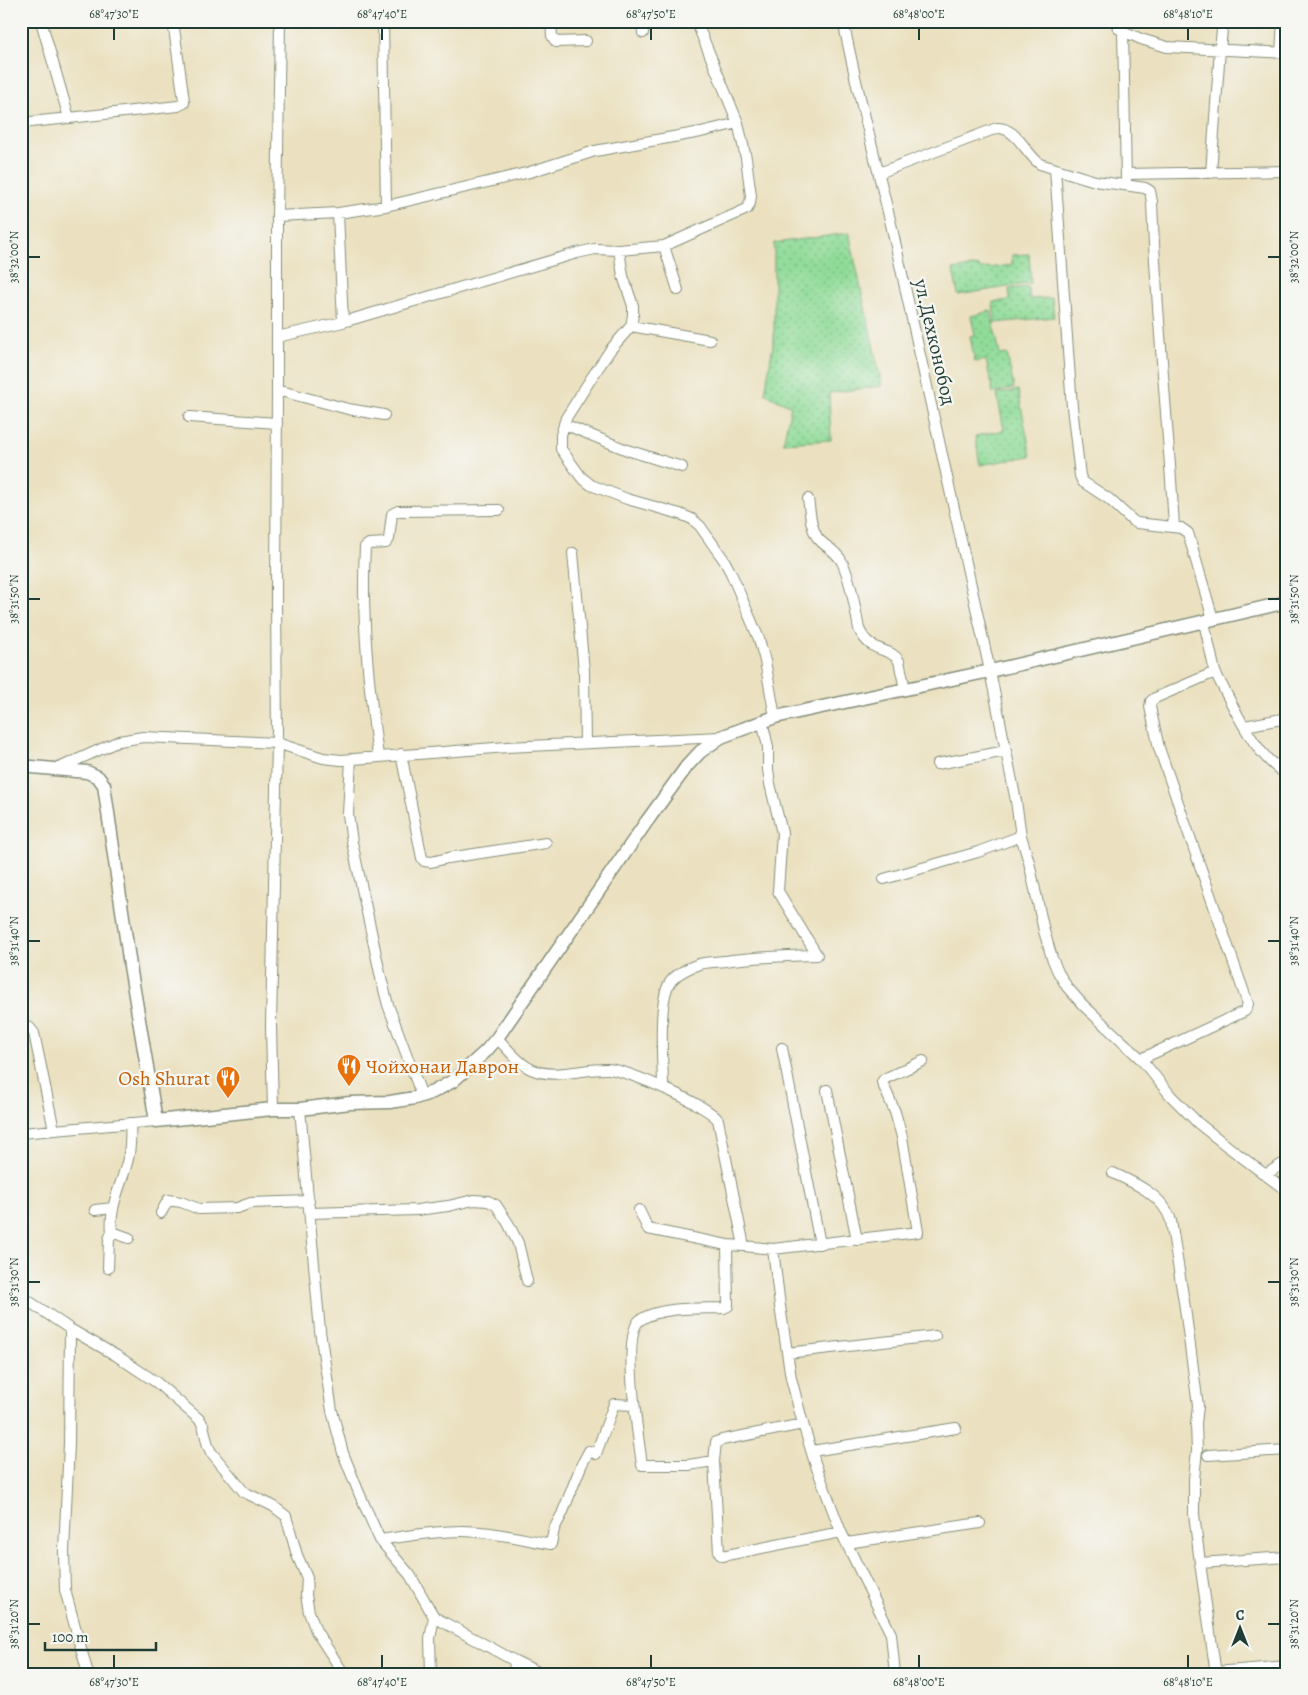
<svg xmlns="http://www.w3.org/2000/svg" width="1308" height="1695" font-family="Alegreya,serif">
  <style>
    .grass { fill: url(#grass-dots); stroke: #588c66 }
    .lines { fill: none; stroke-linecap: round; stroke-linejoin: round }
    .minor-casing { stroke: #858f7a; stroke-width: 12 }
    .major-casing { stroke: #858f7a; stroke-width: 15 }
    .minor { stroke: #fff; stroke-width: 10 }
    .major { stroke: #fff; stroke-width: 12 }
    .ticks { fill: none; stroke: #1f3d34; stroke-width: 2 }
    .labels { text-anchor: middle; dominant-baseline: central; stroke-width: 4.5; stroke-linejoin: round; paint-order: stroke }
    .street-label { font-size: 20px; fill: #1f3d34; stroke: #f6f6f2 }
    .food-label { font-size: 20px; fill: #c56008; stroke: #f6f6f2; text-anchor: start }
    .neatline { fill: none; stroke: #1f3d34; stroke-width: 2 }
    .ticks-label { font-size: 12px; text-anchor: middle; fill: #1f3d34 }
  </style>
  <defs>
    <pattern id="grass-dots" width="8" height="8" patternUnits="userSpaceOnUse" patternTransform="scale(1.25)"><rect width="8" height="8" fill="#91dc99"/><path d="M2 2h.1M6 6h.1" fill="none" stroke="#76b47e" stroke-width="1.8" stroke-linecap="round"/></pattern>
  </defs>
  <rect width="100%" height="100%" fill="#f6f6f2"/>
  <filter id="ink" filterUnits="userSpaceOnUse"><feTurbulence type="fractalNoise" baseFrequency=".02" numOctaves="2"/><feDisplacementMap in="SourceGraphic" scale="10" xChannelSelector="R" yChannelSelector="G"/><feConvolveMatrix kernelMatrix="1 2 1 2 8 2 1 2 1" color-interpolation-filters="sRGB"/></filter>
  <filter id="wash" filterUnits="userSpaceOnUse"><feTurbulence type="fractalNoise" baseFrequency=".0096" numOctaves="4" result="noise"/><feDisplacementMap in="SourceGraphic" scale="20" xChannelSelector="R" yChannelSelector="G"/><feGaussianBlur stdDeviation="1.12" result="paint"/><feColorMatrix in="noise" values="0 0 0 0 0 0 0 0 0 0 0 0 0 0 0 0 0 1.4 0 .05"/><feComposite in="paint" operator="in"/></filter>
  <g filter="url(#wash)">
    <rect width="100%" height="100%" fill="#ebe1c0"/>
    <path class="grass" d="M849 233 882 386 829 393 831 440 783 443 791 406 765 393 774 339V243Z
      M1029 254 1031 283 958 295 953 270 979 266 980 269 1012 265V255Z
      M1028 287 1030 299 1052 298 1054 317 995 323 993 302 1010 300 1009 289Z
      M991 311 1000 355 1007 354 1014 388 993 393 986 360 975 362 970 336 975 335 971 316Z
      M1018 390 1031 456 980 465 975 436 1004 430 997 394Z"/>
  </g>
  <g filter="url(#ink)">
    <g class="lines">
      <defs>
        <path id="minor" d="M41 21 69 118 178 106 184 103V101L173 21
          M383 21 386 206
          M551 21 552 36 556 42 586 41
          M642 21 643 33
          M843 21 856 81 891 224 990 671 1016 801 1021 836 1029 862 1044 931 1052 958 1058 972 1067 987 1083 1005 1141 1059 1171 1096 1198 1123 1227 1146 1287 1191
          M1116 21 1118 28 1123 31 1141 39 1167 47 1287 53
          M1123 31 1126 180
          M1281 53 1283 21
          M21 123 69 118
          M1055 169 1072 407 1080 476 1083 482 1109 499 1133 521 1137 523 1181 528 1188 533 1213 619
          M879 173 997 128C1016 127 1026 154 1040 164L1095 181 1145 188 1150 191 1152 202C1156 311 1168 419 1174 527
          M1211 173 1220 49 1223 21
          M1126 174 1287 171
          M338 213 343 322
          M277 216 338 213 386 206 530 172 595 151 701 132 738 123
          M664 246 678 290
          M619 250 623 276 633 306V315L631 326 611 349 592 377 566 418 561 435V449L581 477 591 485 627 499 680 514 692 519 700 526 724 560 731 573 759 639 765 661 775 717
          M631 326 710 340
          M277 337 343 322 577 253 595 249 619 250 664 246 747 209 750 203 751 196 746 158 738 123 696 21
          M277 390 348 409 384 415
          M189 417 277 423
          M564 424 627 450 682 467
          M808 499C810 510 810 526 817 537 824 547 837 550 843 564 852 585 855 608 859 629 871 655 890 646 899 661L905 689
          M573 553 584 671 585 742
          M1215 672C1230 700 1250 745 1274 765 1278 769 1283 771 1287 775
          M1245 726 1287 718
          M401 754 422 858 424 861 431 862 448 858 546 843
          M378 756C369 687 361 617 365 547L369 544 386 543 389 539 392 514 398 511 499 510
          M351 759 348 814 352 842 381 978 388 1005 422 1096
          M937 764 1006 751
          M1274 765 1287 762
          M59 768 119 741 143 737 277 743 276 595 277 390V216L280 21
          M884 879 978 852 1021 836
          M21 1024 29 1027 34 1033 54 1130
          M497 1038C507 1048 518 1063 531 1069 555 1080 583 1068 608 1069 627 1070 708 1105 718 1120L744 1246 727 1245 728 1306 724 1308C699 1309 661 1306 640 1320 621 1333 639 1441 642 1465H688L714 1461
          M782 1048 820 1244
          M1141 1059 1245 1011 1248 1004 1159 748 1150 707 1151 701 1155 698 1215 672 1204 622
          M663 1088C663 1062 658 1008 668 986 673 975 688 968 699 964 707 962 717 962 725 961 755 957 786 956 817 955L778 891 782 833 770 784 768 769V747L762 720
          M827 1090 857 1240
          M273 1109 271 1026 277 743 323 758 341 760 507 747 721 737
          M300 1109 320 1331 332 1411 343 1453 359 1493 380 1540 410 1575 434 1617 515 1661 542 1674
          M21 1133 156 1121
          M1113 1173C1135 1183 1164 1196 1171 1221L1185 1308 1198 1406 1196 1424 1197 1450 1194 1479V1514L1200 1563 1216 1674
          M1265 1175 1287 1161
          M95 1210 113 1208
          M639 1210 648 1229 727 1245
          M161 1213 168 1200 181 1202 199 1209 237 1208 251 1203 309 1201
          M310 1213 417 1210 448 1206 474 1200 488 1201 496 1205 508 1223 518 1243 527 1281
          M129 1238 112 1232C109 1208 120 1188 126 1166 131 1151 131 1138 130 1123
          M744 1246 773 1249 918 1232 902 1137 895 1112 882 1082 884 1079 923 1061
          M773 1249 780 1306 791 1378 803 1424 815 1463 841 1532 891 1634 895 1674
          M108 1268 109 1239 112 1232
          M21 1296 70 1329 117 1356 156 1382 200 1420 203 1425 208 1446 211 1452 244 1492 273 1506 286 1516 297 1555 307 1578 306 1595 309 1612 316 1631 344 1674
          M70 1329 69 1444 64 1551 65 1590 88 1674
          M787 1353 935 1336
          M803 1424 722 1440 716 1442 714 1461 719 1553 722 1556 841 1532
          M812 1451 956 1428
          M1208 1455 1287 1450
          M380 1540C407 1536 435 1531 462 1531 491 1531 522 1539 551 1544L554 1529 562 1514 581 1466 589 1451 596 1454 614 1404 634 1405
          M847 1543 980 1523
          M1200 1563 1287 1557
          M1215 1672 1287 1666
          M431 1674 430 1639 434 1617
          M514 1674 515 1661"/>
        <path id="major" d="M21 766 87 772 98 777 104 785 130 966 156 1121 273 1109H300L350 1103 390 1102 415 1098 433 1092 453 1081 486 1051 497 1038 647 821 687 766 700 752 721 737 775 717 990 671 1287 602"/>
      </defs>
      <use href="#minor" class="minor-casing"/>
      <use href="#major" class="major-casing"/>
      <use href="#minor" class="minor"/>
      <use href="#major" class="major"/>
    </g>
  </g>
  <path class="ticks" d="M114 28V40M382 28V40M651 28V40M919 28V40M1188 28V40M28 257H40M1268 257H1280M28 599H40M1268 599H1280M28 941H40M1268 941H1280M28 1282H40M1268 1282H1280M28 1624H40M1268 1624H1280M114 1655V1668M382 1655V1668M651 1655V1668M919 1655V1668M1188 1655V1668"/>
  <defs>
    <symbol id="restaurant-pin" viewBox="-11 -11 22 30"><path d="M0 17L-7.5 6A9.5 9.5 0 1 1 7.5 6Z" fill="#e8710a" stroke="#f6f6f2"/><path d="M-5-6h1v4h1v-4h1v4h1v-4h1v5L-1.5 .5V6h-2V.5L-5-1ZM5-6V6H3V1.5H1.5Q1.5-4 5-6Z" fill="#fff"/></symbol>
  </defs>
  <g fill-rule="evenodd">
    <use href="#restaurant-pin" x="335" y="1052" width="28" height="38"/>
    <use href="#restaurant-pin" x="214" y="1064" width="28" height="38"/>
  </g>
  <g class="labels">
    <g class="street-label">
      <text transform="translate(935 342) rotate(77)">ул.Дехконобод</text>
    </g>
    <g class="food-label">
      <text x="366" y="1066">Чойхонаи Даврон</text>
      <text x="210" y="1078" text-anchor="end">Osh Shurat</text>
    </g>
  </g>
  <rect width="1308" height="1695" fill="none" stroke="#f6f6f2" stroke-width="55"/>
  <g transform="translate(1240 1628)" stroke="#f6f6f2" stroke-width="4" paint-order="stroke">
  <path d="M0-4L9 19L0 12L-9 19Z" fill="#1f3d34"/>
  <text y="-8" font-size="14" font-weight="bold" text-anchor="middle" fill="#1f3d34">С</text>
  </g>
  <path d="M45 1642v8h111v-8" fill="none" stroke="#1f3d34" stroke-width="2.5"/>
  <text x="52" y="1642" font-size="15" fill="#1f3d34" stroke="#f6f6f2" stroke-width="4" paint-order="stroke">100 m</text>
  <rect x="28" y="28" width="1252" height="1640" class="neatline"/>
  <g class="ticks-label">
    <text x="114" y="18">68°47'30"E</text>
    <text x="382" y="18">68°47'40"E</text>
    <text x="651" y="18">68°47'50"E</text>
    <text x="919" y="18">68°48'00"E</text>
    <text x="1188" y="18">68°48'10"E</text>
    <text transform="translate(14 257) rotate(-90)" y="4">38°32'00"N</text>
    <text transform="translate(1294 257) rotate(-90)" y="4">38°32'00"N</text>
    <text transform="translate(14 599) rotate(-90)" y="4">38°31'50"N</text>
    <text transform="translate(1294 599) rotate(-90)" y="4">38°31'50"N</text>
    <text transform="translate(14 941) rotate(-90)" y="4">38°31'40"N</text>
    <text transform="translate(1294 941) rotate(-90)" y="4">38°31'40"N</text>
    <text transform="translate(14 1282) rotate(-90)" y="4">38°31'30"N</text>
    <text transform="translate(1294 1282) rotate(-90)" y="4">38°31'30"N</text>
    <text transform="translate(14 1624) rotate(-90)" y="4">38°31'20"N</text>
    <text transform="translate(1294 1624) rotate(-90)" y="4">38°31'20"N</text>
    <text x="114" y="1686">68°47'30"E</text>
    <text x="382" y="1686">68°47'40"E</text>
    <text x="651" y="1686">68°47'50"E</text>
    <text x="919" y="1686">68°48'00"E</text>
    <text x="1188" y="1686">68°48'10"E</text>
  </g>
</svg>
